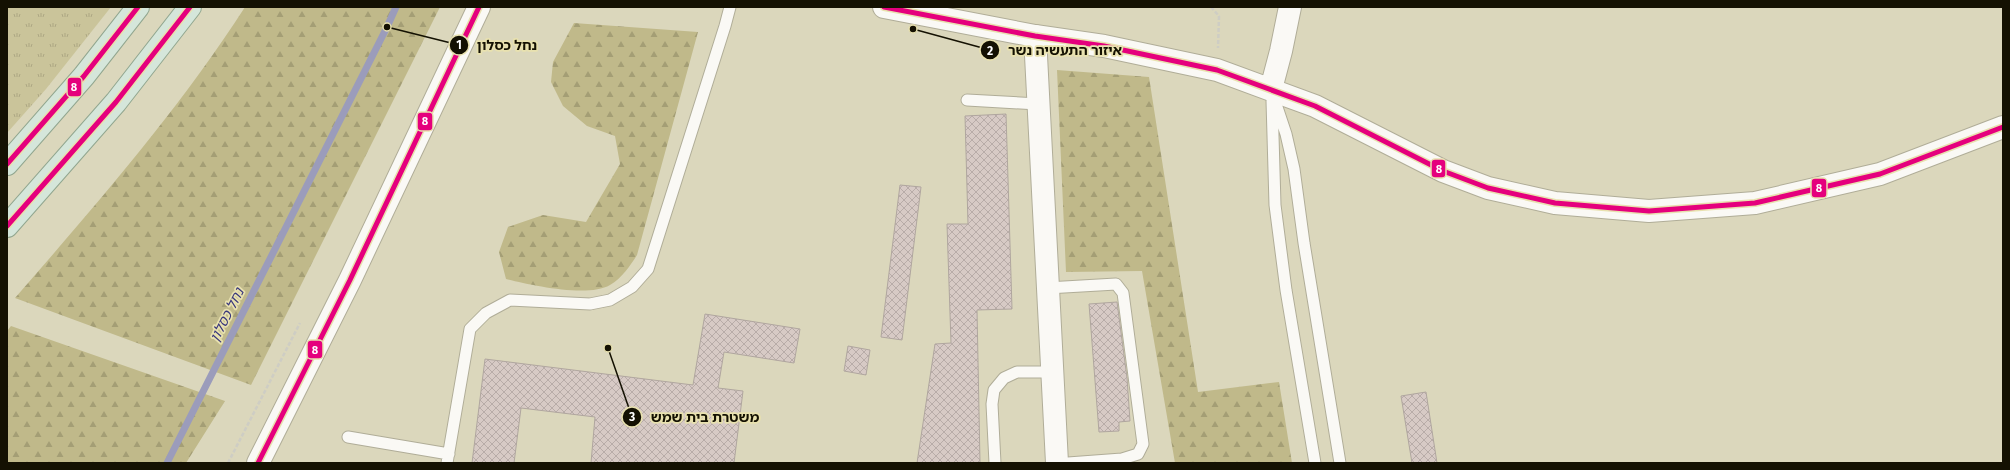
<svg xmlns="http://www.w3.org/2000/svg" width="2010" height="470" font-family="'Fira Sans','Noto Sans Hebrew',sans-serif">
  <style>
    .grass { fill: url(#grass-tufts) }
    .forest { fill: url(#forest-firs) }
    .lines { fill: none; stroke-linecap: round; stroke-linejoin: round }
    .stream { stroke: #9b9cbb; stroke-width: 7 }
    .building { fill: url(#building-cross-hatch); stroke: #b0a69f }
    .service-casing { stroke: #b0ad98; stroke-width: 13 }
    .minor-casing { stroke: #b0ad98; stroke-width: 24 }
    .secondary-casing { stroke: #b0ad98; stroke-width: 24 }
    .trunk-casing { stroke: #91a68f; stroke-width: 24 }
    .path { stroke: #cecdc4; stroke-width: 2.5; stroke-dasharray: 4 2; stroke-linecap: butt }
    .service { stroke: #faf9f5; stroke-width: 11 }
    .minor { stroke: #faf9f5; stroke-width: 22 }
    .secondary { stroke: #faf9f5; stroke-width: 22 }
    .trunk { stroke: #d5e6da; stroke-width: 22 }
    .bus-1-casing { stroke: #e8e1af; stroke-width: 8 }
    .bus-1 { stroke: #e5007d; stroke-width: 5 }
    .labels { text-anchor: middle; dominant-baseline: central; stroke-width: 3.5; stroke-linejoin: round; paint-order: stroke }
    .water-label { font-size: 14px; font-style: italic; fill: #39377c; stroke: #e8e1af }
    .leader { fill: none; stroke: #141102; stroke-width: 1.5 }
    .callout-dot { fill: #141102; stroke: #e8e1af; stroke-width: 1.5 }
    .mark-label { font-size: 12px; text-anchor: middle; font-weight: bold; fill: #fff }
    .callout-label { font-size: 14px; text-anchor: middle; font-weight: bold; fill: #141102; stroke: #e8e1af; stroke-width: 3.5; stroke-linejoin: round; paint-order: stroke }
    .line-badge { stroke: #e8e1af; stroke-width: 1.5 }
    .badge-label { font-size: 11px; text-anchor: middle; font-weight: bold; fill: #fff }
  </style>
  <defs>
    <pattern id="grass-tufts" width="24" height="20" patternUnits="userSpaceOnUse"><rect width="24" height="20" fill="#cac49a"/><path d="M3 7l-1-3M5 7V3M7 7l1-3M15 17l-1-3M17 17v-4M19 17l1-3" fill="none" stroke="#ada783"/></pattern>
    <pattern id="forest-firs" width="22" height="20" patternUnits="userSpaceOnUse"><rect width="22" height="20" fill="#c0b98a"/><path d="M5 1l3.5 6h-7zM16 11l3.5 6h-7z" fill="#a49e75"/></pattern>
    <pattern id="building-cross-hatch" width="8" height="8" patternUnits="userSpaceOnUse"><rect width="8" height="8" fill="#d7cac5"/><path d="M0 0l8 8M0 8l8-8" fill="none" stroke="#b8aca8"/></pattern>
  </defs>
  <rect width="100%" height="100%" fill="#dbd7bc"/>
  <path class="grass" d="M7 7H111L46 89 7 133Z"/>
  <path class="forest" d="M245 7H440L251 385 15 298C96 205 178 111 245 7Z
    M574 23 698 32 637 255C630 266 622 278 610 285 588 298 530 285 506 279L499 252 508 227 543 215 586 222 620 164 615 136 587 126 563 106 551 82 553 62Z
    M1057 70 1149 77 1198 392 1279 382 1292 463H1175L1142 271 1066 272Z
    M11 326 225 401 186 463H7V331Z"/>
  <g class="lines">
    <path class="stream" d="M167 463 387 27 396 7"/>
  </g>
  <path class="building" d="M1006 114 1012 309 977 310 980 463H917L935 344 951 343 947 224H968L965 116Z
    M900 185 921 187 902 340 881 337Z
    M1117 302 1127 378 1130 421 1119 422V431L1099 432 1089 304Z
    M705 314 800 329 794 363 724 352 718 388 743 391 734 463H591L595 417 521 408 514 463H472L485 359 693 385Z
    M848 346 870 350 866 375 844 371Z
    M1426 392 1437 463H1412L1401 396Z"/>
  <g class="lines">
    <defs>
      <path id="service" d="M1271 89 1286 134 1294 169 1304 243 1340 463
        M967 100 1038 104
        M1272 101 1275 205 1286 290 1315 463
        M1047 288 1116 284 1123 293 1143 444 1138 454 1122 459 1068 463
        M348 437 449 454
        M447 463 470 329 486 313 510 300 590 304 610 300 632 287 648 269 725 26 730 7
        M995 463 992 404 994 390 1004 378 1017 372H1051"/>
      <path id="minor" d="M1035 36 1057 463"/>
      <path id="secondary" d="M884 7 1035 36 1104 46 1217 70 1315 106 1443 171 1488 188 1555 203 1649 211 1755 203 1880 174 2003 127
        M1271 89 1281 51 1290 7
        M258 463 350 280 479 7"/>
      <path id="trunk" d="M7 164 84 76 138 7
        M7 226 116 102 190 7"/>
    </defs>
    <use href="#service" class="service-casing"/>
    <use href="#minor" class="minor-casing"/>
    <use href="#secondary" class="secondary-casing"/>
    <use href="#trunk" class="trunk-casing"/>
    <path class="path" d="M1211 7 1219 16 1218 48
      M228 463 300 323"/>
    <use href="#service" class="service"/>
    <use href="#minor" class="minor"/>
    <use href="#secondary" class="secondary"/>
    <use href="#trunk" class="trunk"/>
    <defs>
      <path id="bus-1" d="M884 7 1035 36 1104 46 1217 70 1315 106 1443 171 1488 188 1555 203 1649 211 1755 203 1880 174 2003 127
        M7 164 84 76 138 7
        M7 226 116 102 190 7
        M258 463 350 280 479 7"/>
    </defs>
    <use href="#bus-1" class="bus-1-casing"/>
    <use href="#bus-1" class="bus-1"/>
  </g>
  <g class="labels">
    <g class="water-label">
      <text transform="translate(227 315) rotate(-63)">נחל כסלון</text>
    </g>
  </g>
  <path class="leader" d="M387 27L459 45M913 29L990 50M608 348L632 417"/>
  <g class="callout-dot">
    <circle cx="387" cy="27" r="4"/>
    <circle cx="913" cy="29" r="4"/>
    <circle cx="608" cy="348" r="4"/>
    <circle cx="459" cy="45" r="10"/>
    <circle cx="990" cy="50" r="10"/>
    <circle cx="632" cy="417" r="10"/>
  </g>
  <g class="mark-label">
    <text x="459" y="49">1</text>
    <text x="990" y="55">2</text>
    <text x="632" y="421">3</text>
  </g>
  <g class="callout-label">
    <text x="507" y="50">נחל כסלון</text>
    <text x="1065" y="55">איזור התעשיה נשר</text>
    <text x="705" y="422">משטרת בית שמש</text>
  </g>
  <g class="line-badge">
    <rect x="67" y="77" width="15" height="20" rx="4" fill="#e5007d"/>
    <rect x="417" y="112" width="16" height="19" rx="4" fill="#e5007d"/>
    <rect x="1431" y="159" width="15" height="19" rx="4" fill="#e5007d"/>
    <rect x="1811" y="178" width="16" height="20" rx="4" fill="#e5007d"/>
    <rect x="307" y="340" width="16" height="19" rx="4" fill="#e5007d"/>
  </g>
  <g class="badge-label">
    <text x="74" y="91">8</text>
    <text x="425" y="125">8</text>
    <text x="1439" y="173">8</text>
    <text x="1819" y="192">8</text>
    <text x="315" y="354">8</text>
  </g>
  <rect width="2010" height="470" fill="none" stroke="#141102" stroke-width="16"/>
</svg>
